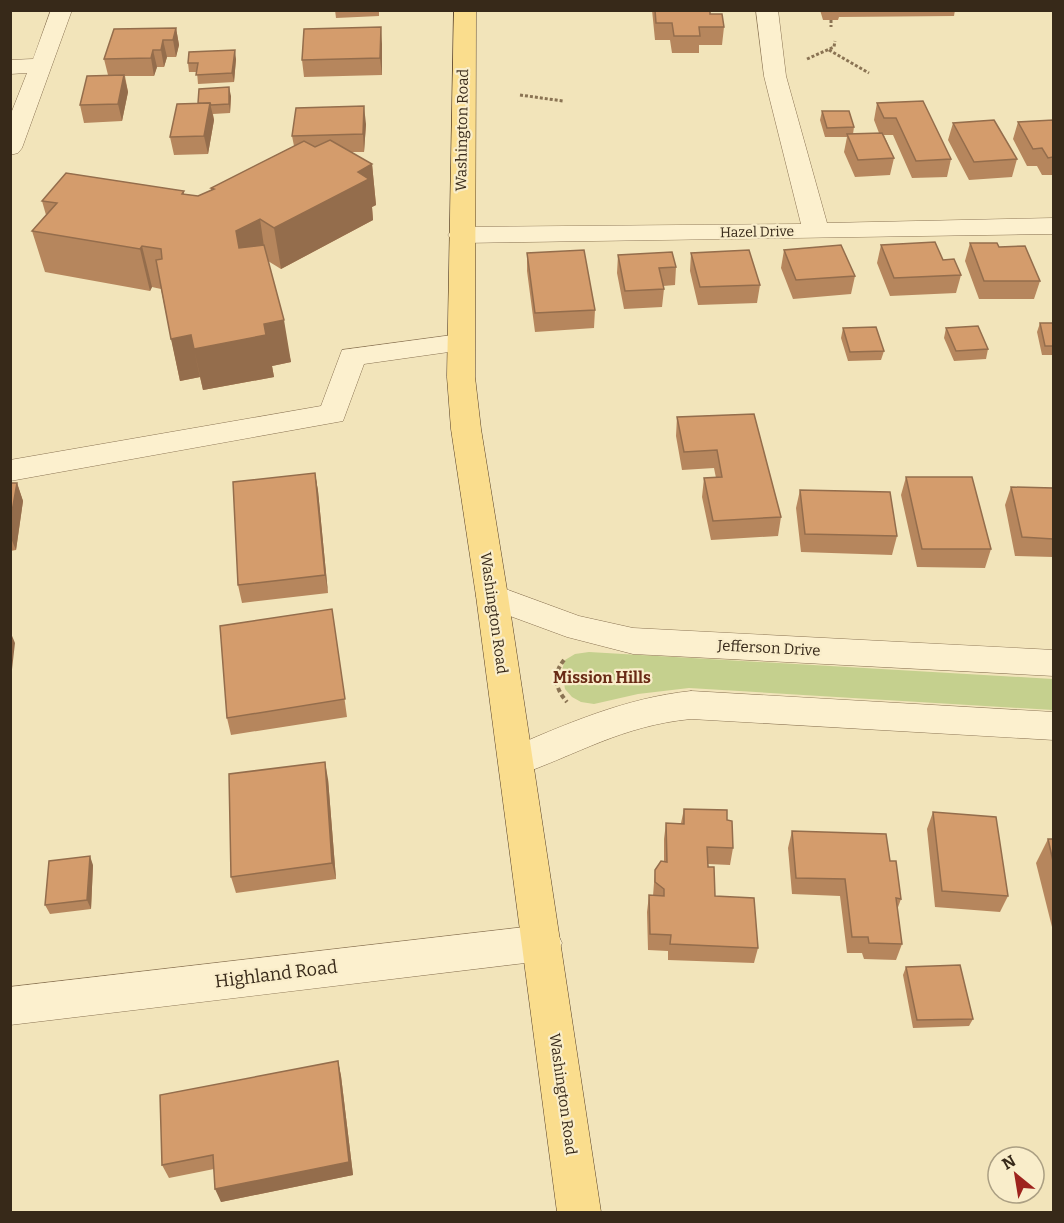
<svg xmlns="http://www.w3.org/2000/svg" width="1064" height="1223" font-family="Bitter,serif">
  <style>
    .green { fill: #c5d08e }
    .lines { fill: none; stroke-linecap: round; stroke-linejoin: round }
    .minor-casing { stroke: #8a7353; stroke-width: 1 }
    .major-casing { stroke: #574028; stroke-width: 1 }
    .path-far1 { stroke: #8a7353; stroke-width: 3; stroke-dasharray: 3 2; stroke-linecap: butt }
    .path { stroke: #8a7353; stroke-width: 4; stroke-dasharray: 4.5 3; stroke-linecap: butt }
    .minor { fill: #fcf0ce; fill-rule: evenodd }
    .major { fill: #fadd8d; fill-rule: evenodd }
    .wall { fill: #b6865d }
    .shaded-wall { fill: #946d4c }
    .building { fill: #d49c6c; stroke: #946d4c; stroke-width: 1.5 }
    .labels { text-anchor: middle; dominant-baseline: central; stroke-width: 4.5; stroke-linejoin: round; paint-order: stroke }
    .far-street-label { font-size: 14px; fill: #372919; stroke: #f9edca }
    .street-label { font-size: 15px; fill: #372919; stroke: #f9edca }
    .neighbourhood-label { font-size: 16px; font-weight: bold; fill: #682a15; stroke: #f9edca }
    .near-street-label { font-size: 18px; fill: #372919; stroke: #f9edca }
  </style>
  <rect width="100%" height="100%" fill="#f2e4ba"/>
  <path class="green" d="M589 652 1053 679V710L689 688 638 694 594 704 581 702 572 697 565 689 562 670 565 660 575 654Z"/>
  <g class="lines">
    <defs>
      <path id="minor" d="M51 10H72L22 148 18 153 10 155V116L27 73 10 74V60L33 59Z
        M756 10H778L786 76 827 223 1054 218V234L461 243 452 240 448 235 452 230 461 227 801 224 764 76Z
        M460 334 470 337 474 343 470 349 364 364 343 421 10 481V460L321 406 342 350Z
        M492 584 579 616 633 628 1054 650V676L633 654 567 637 480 605 476 596 480 587Z
        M691 691 1054 712V740L691 719C621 726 579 754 516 776L503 771 498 761 503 751C564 725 624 698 691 691Z
        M542 925 556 930 562 943 556 956 542 961 10 1025V987Z"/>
      <path id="major" d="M454 10H476L475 377 481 429 508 596 601 1212H557L476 596 451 429 447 377Z"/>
    </defs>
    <use href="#minor" class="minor-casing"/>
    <use href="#major" class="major-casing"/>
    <path class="path-far1" d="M831 20V27
      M829 50 869 73
      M807 59 834 47 835 41
      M520 95 563 101"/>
    <path class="path" d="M564 660C552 675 555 688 567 702"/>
    <use href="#minor" class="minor"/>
    <use href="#major" class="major"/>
  </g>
  <path class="wall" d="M335 10H379V16L336 18Z
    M652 10H710V14L724 27 722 45H699V53H672L670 40H655Z
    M820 10H955L954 16 839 17 838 20H823Z
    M176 28 179 45 176 57H167L164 67H157L154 76H125L128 92 122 121 84 123 80 105 108 75 104 59Z
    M382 44V75L304 77 302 60Z
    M236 59 234 82 198 84 197 72H189L188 63Z
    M231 96 230 113 213 114 214 120 208 154 174 155 170 137 198 103Z
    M877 103 951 159 947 177 912 178 893 135H884L894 158 890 175 855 177 844 152 847 137H825L820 120 822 111 854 127 853 134 879 133 874 120Z
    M1053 120V175H1042L1037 166H1027L1013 139 1018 122Z
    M953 123 1017 159 1012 177 969 180 948 140Z
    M366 124 364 152H351L372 164 376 205 372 207 373 220 281 269 268 261 291 362 272 366 274 377 203 390 200 377 180 381 161 289 152 287 150 291 45 272 32 231 46 215 42 201 184 191V194L198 196 211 191V188L294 146 292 136Z
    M970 243 999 247 1040 281 1034 299H979L965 261Z
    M881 245 961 275 956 293 890 296 877 263Z
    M784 250 855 276 851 294 793 299 781 268Z
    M527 253 595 310 594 328 535 332 527 271Z
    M691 253 760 285 757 303 698 305 690 271Z
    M618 255 676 267 675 285 663 286 664 289 662 307 624 309 617 273Z
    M1040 323H1053V355H1042L1037 332Z
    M843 328 884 351 881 360 848 361 841 338Z
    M946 328 988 349 986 359 954 361 944 338Z
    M754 414 781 517 778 536 711 540 702 497 704 478H716L714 468 682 470 676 436 677 417Z
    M315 473 318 491 328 593 242 603 238 585Z
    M906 477 991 549 985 568 917 567 901 495Z
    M10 483H17L23 501 16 550 10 551Z
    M1011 487 1053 488V557L1015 556 1005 505Z
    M800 490 897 536 892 555 801 552 796 508Z
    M332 609 347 717 231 735 227 718Z
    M328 779 336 879 236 893 231 877Z
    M684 809 727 820 733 848 730 865 708 864 715 896 758 948 754 963 668 960V951L648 950 647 912 649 895 653 896 655 870 664 862V839L666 823H681Z
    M933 812 1008 896 1000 912 935 907 927 829Z
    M792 831 890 861 901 899 897 910 902 944 896 960 864 959 862 953H847L840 896 792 894 788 848Z
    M1048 839H1053V931L1036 863Z
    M93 865 91 909 50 914 45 905Z
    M906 967 973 1019 969 1026 913 1028 903 975Z
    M338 1061 341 1076 353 1175 221 1202 214 1169 169 1178 162 1165Z"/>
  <path class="shaded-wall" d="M381 27 382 44V75L380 58Z
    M176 28 179 45 176 57 173 40Z
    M163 40 167 57 164 67 161 50Z
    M153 50 157 67 154 76 151 58Z
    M235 50 236 59 234 82 232 73Z
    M124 75 128 92 122 121 118 104Z
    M229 87 231 96 230 113 229 104Z
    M210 103 214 120 208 154 204 136Z
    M364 106 366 124 364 152 363 134Z
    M372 164 376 205 372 207 373 220 281 269 274 228 358 172Z
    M260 219 266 260 244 272 236 231Z
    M142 246 152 287 150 291 140 249Z
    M284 320 291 362 272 366 274 377 203 390 194 349 264 324Z
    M191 335 200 377 180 381 171 339Z
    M315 473 318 491 328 593 325 575Z
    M17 483 23 501 16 550 10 536V523Z
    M10 631 15 643 10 687Z
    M325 762 328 779 336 879 332 863Z
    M90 856 93 865 91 909 87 900Z
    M338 1061 341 1076 353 1175 221 1202 215 1189Z"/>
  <path class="building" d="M655 10H710V14H722L724 27H699L700 36H674L672 23H656Z
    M381 27 380 58 302 60 304 29Z
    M176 28 173 40H163L161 50H153L151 58 104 59 114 29Z
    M235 50 232 73 196 75 198 63H188L189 52Z
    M124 75 118 104 80 105 87 76Z
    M229 87V104L211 105 210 103H198L199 89Z
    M923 101 951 159 916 161 896 118H884L877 103Z
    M210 103 204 136 170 137 177 104Z
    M364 106 363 134 292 136 296 108Z
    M822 111H849L854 127 827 128Z
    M994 120 1017 159 974 162 953 123Z
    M1053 120V157L1048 158 1042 148 1033 149 1018 122Z
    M882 133 894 158 858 160 847 134Z
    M330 140 372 164 358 172 369 179 274 228 260 219 236 231 239 248 264 245 284 320 264 324 266 335 194 349 191 335 171 339 156 260 162 259 161 249 142 246 140 249 32 231 57 203 42 201 66 173 184 191 182 194 198 196 214 189 211 188 304 141 315 147Z
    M935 242 943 260 954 259 961 275 894 278 881 245Z
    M970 243H997L999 247 1025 246 1040 281H984Z
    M841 245 855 276 796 280 784 250Z
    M584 250 595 310 535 313 527 253Z
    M749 250 760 285 700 287 691 253Z
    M672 252 676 267 659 268 664 289 625 291 618 255Z
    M1040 323H1053V346H1045Z
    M978 326 988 349 956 351 946 328Z
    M876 327 884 351 850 352 843 328Z
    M754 414 781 517 713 521 704 478 722 477 717 450 684 452 677 417Z
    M315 473 325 575 238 585 233 482Z
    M906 477H972L991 549H922Z
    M10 483H17L10 523Z
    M1011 487 1053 488V539L1022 537Z
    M800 490 890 492 897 536 805 534Z
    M332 609 345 699 227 718 220 626Z
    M325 762 332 863 231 877 229 774Z
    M684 809 727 810V820L732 821 733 848 707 847 708 867H714L715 896 754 898 758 948 670 944 671 935 650 934 649 895 664 896V889L655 882V870L661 861 667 862 666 823 684 824Z
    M933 812 996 817 1008 896 942 891Z
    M792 831 886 834 890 861H896L901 899 896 898 902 944 869 943 868 937H852L845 879 796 878Z
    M1048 839H1053V861Z
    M90 856 87 900 45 905 49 861Z
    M960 965 973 1019 917 1020 906 967Z
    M338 1061 349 1162 215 1189 213 1155 162 1165 160 1095Z"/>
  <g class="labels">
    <g class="far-street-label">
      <text transform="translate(757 232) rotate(-1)">Hazel Drive</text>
    </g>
    <g class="street-label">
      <text transform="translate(462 130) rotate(-89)">Washington Road</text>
      <text transform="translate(494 613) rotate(82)">Washington Road</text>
      <text transform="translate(769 648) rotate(3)">Jefferson Drive</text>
      <text transform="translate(563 1094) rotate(82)">Washington Road</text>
    </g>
    <g class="neighbourhood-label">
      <text x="602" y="677">Mission Hills</text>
    </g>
    <g class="near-street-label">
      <text transform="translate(276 974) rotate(-7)">Highland Road</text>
    </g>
  </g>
  <rect width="1064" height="1223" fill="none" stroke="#372919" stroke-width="24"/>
  <g transform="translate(1016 1175) rotate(330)"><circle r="28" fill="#f9edca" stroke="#ab9f83" stroke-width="1.5"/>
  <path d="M0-4.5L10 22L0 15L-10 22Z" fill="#9e231d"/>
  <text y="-9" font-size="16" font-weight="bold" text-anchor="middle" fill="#372919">N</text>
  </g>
</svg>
